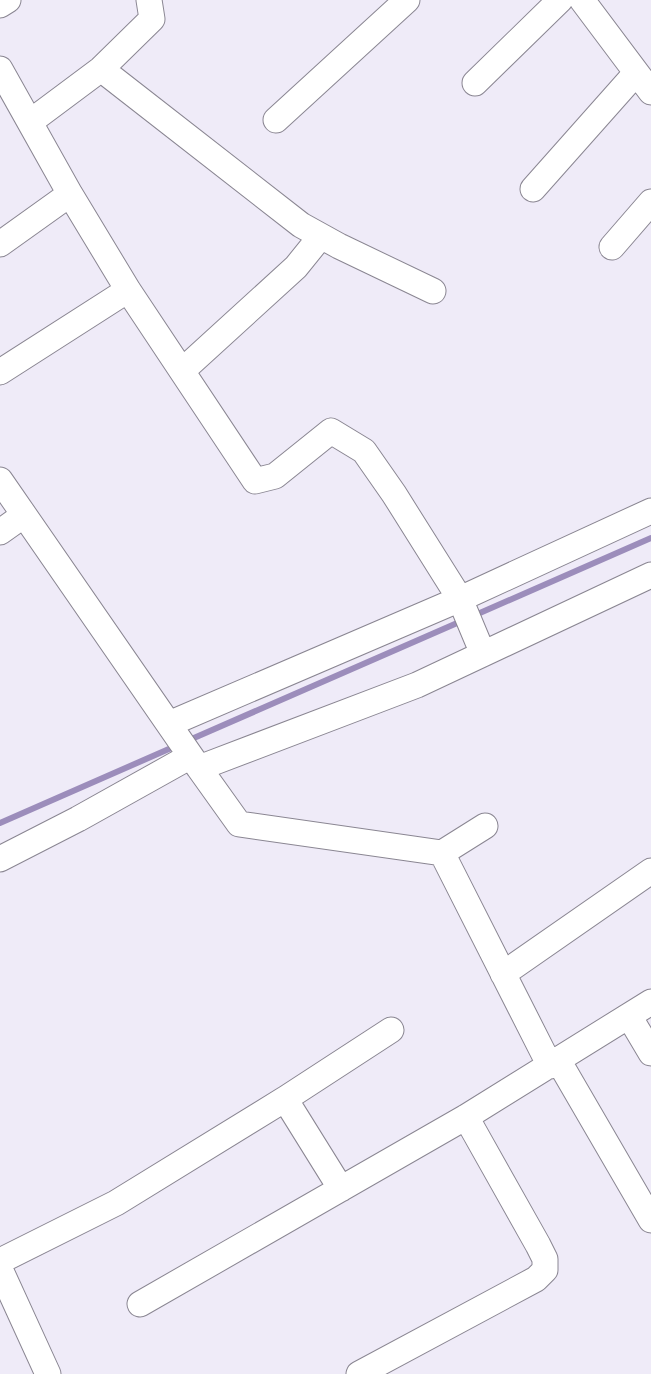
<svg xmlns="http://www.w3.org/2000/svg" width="651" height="1374" font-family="'Open Sans',sans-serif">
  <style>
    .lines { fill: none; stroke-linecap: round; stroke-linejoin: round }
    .stream { stroke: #9c8dbb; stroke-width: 6 }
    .minor-casing { stroke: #8a8692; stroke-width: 27 }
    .minor { stroke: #fff; stroke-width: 25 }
  </style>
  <rect width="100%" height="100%" fill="#efebf8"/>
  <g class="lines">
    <path class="stream" d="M473 616 651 538
      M187 741 464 620
      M0 823 178 745"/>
    <defs>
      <path id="minor" d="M582 0 651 92
        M0 5 8 0
        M0 69 70 194 128 290 255 481 275 476 331 431 364 451 394 494 460 599 483 654
        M101 69 301 225 339 246 433 291
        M475 83 560 0
        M276 120 407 0
        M30 122 101 69 152 19 149 0
        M533 189 636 73
        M0 244 70 194
        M612 247 651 202
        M182 371 296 267 321 236
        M0 372 128 290
        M0 480 199 768 417 685 651 575
        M0 532 24 515
        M169 724 460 599 651 511
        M199 768 239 824 442 853 550 1066
        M442 853 485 826
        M0 859 78 819 189 757
        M503 974 651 871
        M629 1016 651 1053
        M558 1060 651 1220
        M285 1099 391 1030
        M0 1261 116 1203 285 1099 341 1189
        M0 1269 48 1374
        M140 1304 466 1117 651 1002
        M359 1374 536 1279 545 1270V1259L538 1245 466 1117"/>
    </defs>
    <use href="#minor" class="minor-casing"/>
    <use href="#minor" class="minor"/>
  </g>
</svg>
